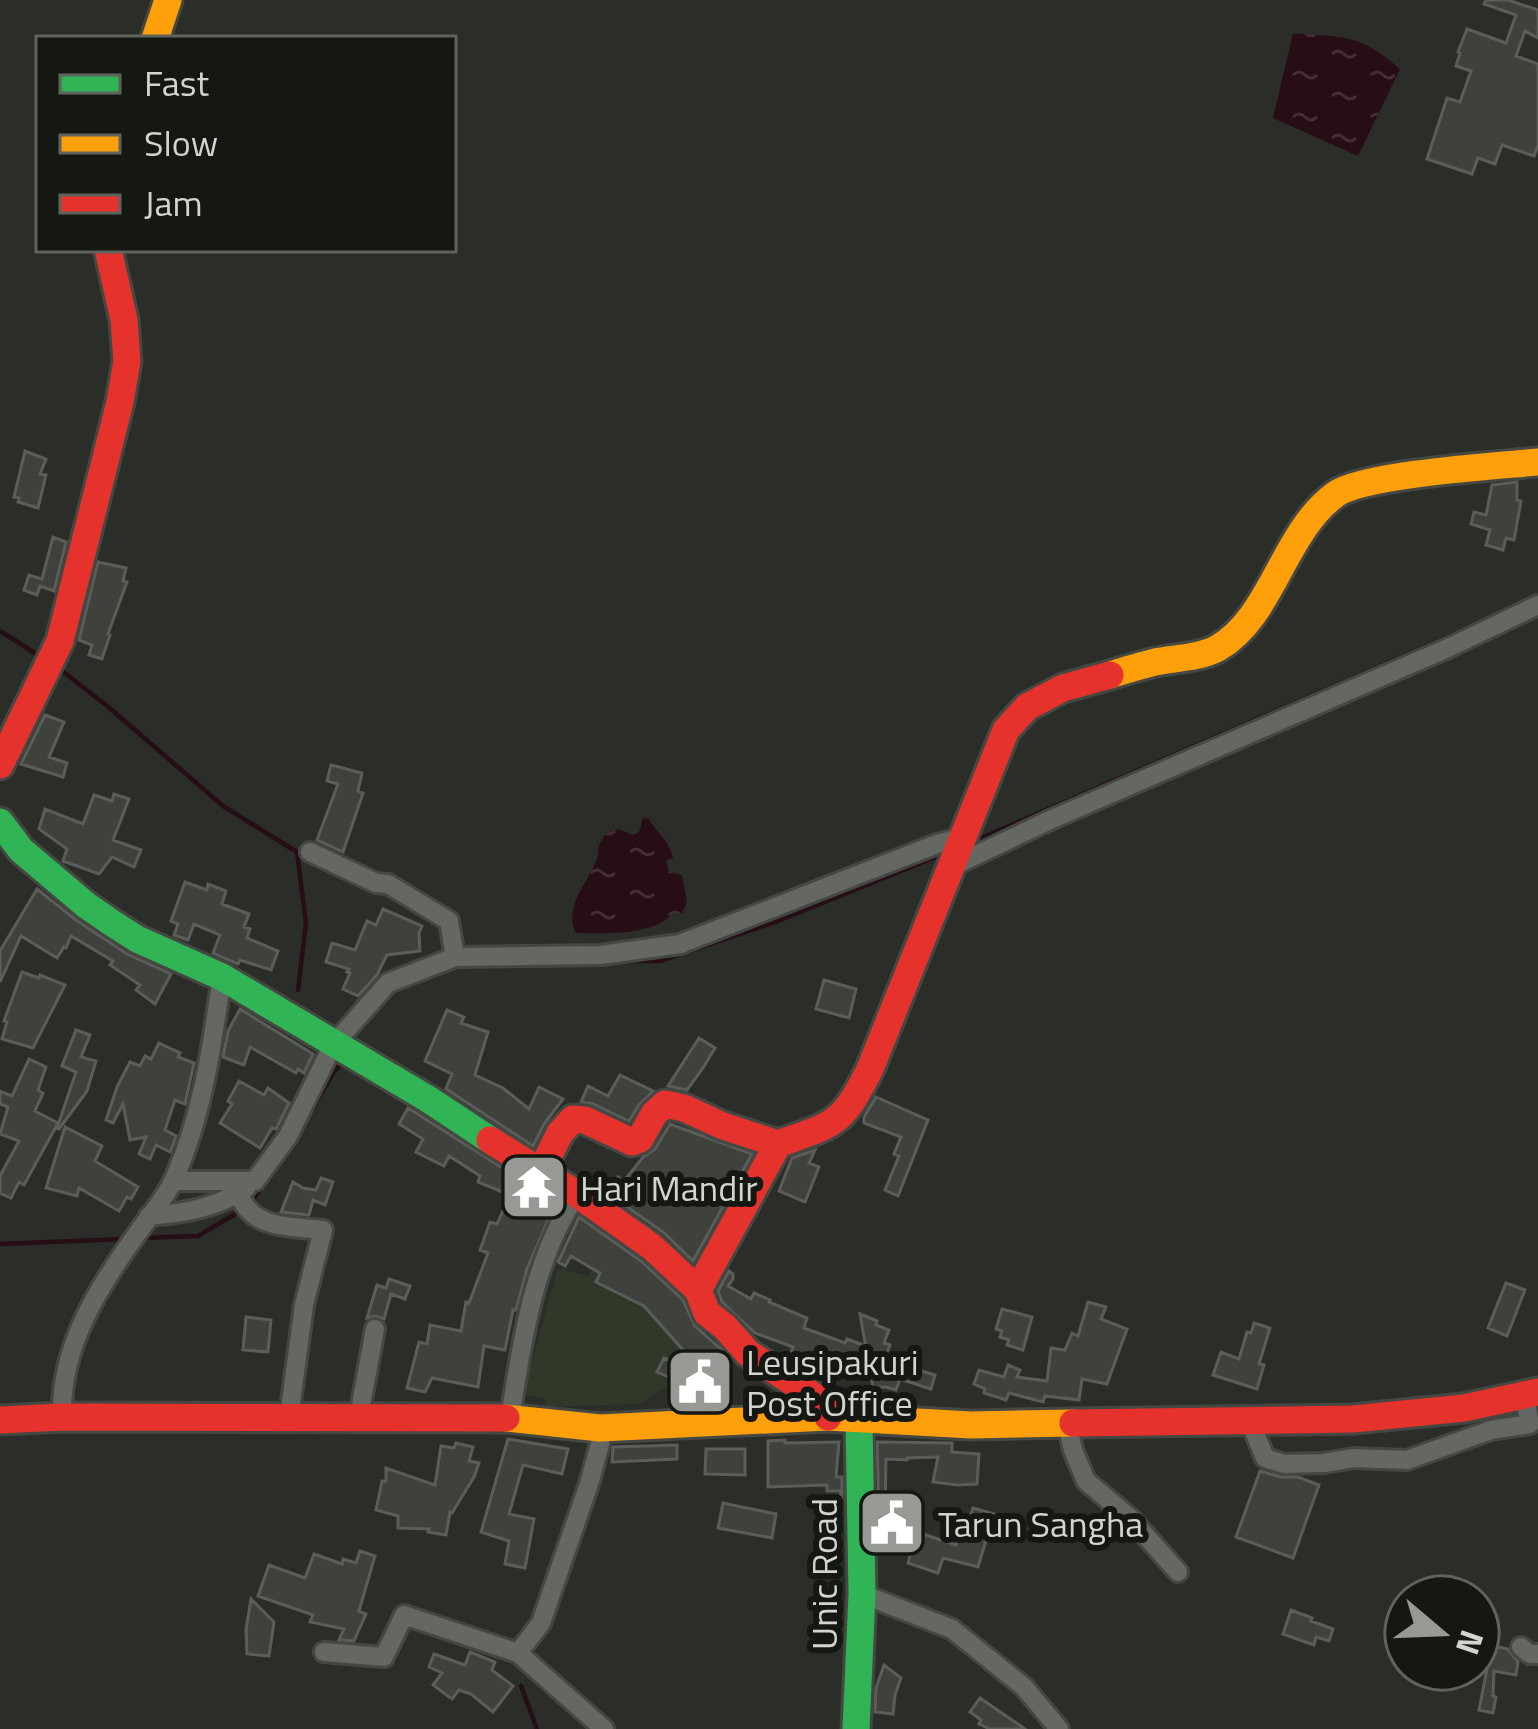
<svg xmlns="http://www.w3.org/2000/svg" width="1538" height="1729" font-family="'Titillium Web',sans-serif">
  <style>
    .built { fill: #2f3829 }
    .water { fill: url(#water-ripples) }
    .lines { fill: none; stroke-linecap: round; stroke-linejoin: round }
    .stream { stroke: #260d16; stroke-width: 4.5 }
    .building { fill: #3f413d; stroke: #5a5d58; stroke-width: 3 }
    .street-casing { stroke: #454842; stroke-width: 24 }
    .fast-casing { stroke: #454842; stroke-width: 33 }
    .slow-casing { stroke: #454842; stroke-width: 33 }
    .jam-casing { stroke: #454842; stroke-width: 33 }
    .street { stroke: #646762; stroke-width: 18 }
    .fast { stroke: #30b455; stroke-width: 27 }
    .slow { stroke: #ff9f0a; stroke-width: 27 }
    .jam { stroke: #e5322d; stroke-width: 27 }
    .labels { text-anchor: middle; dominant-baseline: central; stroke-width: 12; stroke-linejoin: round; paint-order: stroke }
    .poi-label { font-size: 36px; fill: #d1d5ce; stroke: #141712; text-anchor: start }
    .street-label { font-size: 36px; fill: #d1d5ce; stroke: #141712 }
  </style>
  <defs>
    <pattern id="water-ripples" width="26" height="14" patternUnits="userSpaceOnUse" patternTransform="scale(3)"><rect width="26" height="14" fill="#260d16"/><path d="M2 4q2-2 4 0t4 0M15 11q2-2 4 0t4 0" fill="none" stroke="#442f37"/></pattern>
  </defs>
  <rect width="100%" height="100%" fill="#2a2d28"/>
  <path class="built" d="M597 1259 693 1348 676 1381 640 1404 545 1407 546 1399 523 1394 558 1268 589 1276Z"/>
  <path class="water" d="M1293 33C1344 38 1360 33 1400 69L1358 156 1273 118Z
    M643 818 649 819C659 836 668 838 673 858L666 860 669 872 682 875 687 902 682 913 672 914C655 935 603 934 576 933 563 908 588 882 597 859 601 847 595 851 602 840 607 832 609 832 618 829L633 835 639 832Z"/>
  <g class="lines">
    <path class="stream" d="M0 631 41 657
      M61 670 106 705 223 806 297 852 306 923 298 990
      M972 842 1478 624
      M620 961H660L778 921 943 854
      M304 1123 333 1073 342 1062
      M250 1203 290 1149
      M140 1238 198 1236 242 1210
      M0 1244 123 1239
      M521 1686 537 1729"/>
  </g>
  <path class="building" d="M1486 0H1508L1538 10V38L1525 31 1516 56 1538 64V145L1534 156 1502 145 1495 164 1478 158 1472 174 1427 159 1447 98 1460 102 1471 71 1456 66 1460 53 1458 52 1467 29 1506 43 1516 15 1484 4Z
    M25 451 46 459 40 474 46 475 38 508 18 502 19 498 14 497Z
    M1517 482V500L1521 501 1514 540 1506 538 1503 550 1486 545 1490 530 1471 524 1474 512 1486 515 1492 485Z
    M53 537 66 542 54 591 40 586 37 595 24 590 29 575 42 579Z
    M98 562 126 568 123 581 127 582 108 634 110 635 102 659 89 655 92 645 79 640Z
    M45 715 64 722 49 757 67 763 63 777 21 764Z
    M331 765 362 773 358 791 363 793 343 852 317 840 338 784 327 781Z
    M114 794 129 799 113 840 141 850 134 867 112 857 99 874 63 861 67 849 39 829 45 809 83 824 94 795 112 801Z
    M185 882 207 890 208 884 226 891 222 904 249 914 244 927 250 929 247 938 278 951 271 970 240 960 238 964 213 953 220 935 194 924 188 940 174 935 178 924 171 921Z
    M37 889 76 920 127 954 171 974 155 1004 136 990 140 985 110 965 113 961 71 936 66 948 64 947 57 958 21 936 0 982V951Z
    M383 909 422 926 419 933 420 951 387 955 377 975 358 996 343 989 350 973 347 972 349 969 326 962 332 943 355 950 367 921 376 925Z
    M22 972 39 978 40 975 65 985 33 1048 2 1039 7 1022 4 1021Z
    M824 980 856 989 849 1018 816 1009Z
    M240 1009 313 1054 304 1073 298 1069 296 1073 250 1047 244 1065 223 1057 228 1031Z
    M447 1010 464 1017 461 1023 488 1032 475 1075 503 1088 529 1109 539 1087 563 1099 544 1124 533 1146 446 1089 452 1074 425 1061Z
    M76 1030 90 1035 81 1057 96 1061 87 1091 59 1129 57 1128 76 1072 62 1066Z
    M699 1038 715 1048 703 1068 687 1090 668 1086Z
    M159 1043 180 1053 178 1057 194 1063 185 1104 175 1100 165 1130 176 1136 173 1145 170 1152 156 1145 150 1159 139 1154 146 1137 130 1140 123 1104 113 1123 106 1120 117 1087 130 1062 140 1066 145 1056 151 1059Z
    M29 1059 46 1067 38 1090 43 1093 35 1111 58 1123 24 1185 19 1182 11 1198 0 1193V1176L19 1141 0 1134 8 1107 0 1104V1091L12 1096Z
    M620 1075 653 1091 639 1105 629 1121 593 1104 581 1102 588 1086 608 1096Z
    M239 1081 264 1095 268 1088 289 1103 276 1129 272 1128 260 1148 220 1123 232 1104 228 1101Z
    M876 1097 928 1120 898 1196 885 1190 899 1156 894 1154 901 1137 864 1123V1117Z
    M408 1108 556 1202 527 1269 516 1310H513L505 1350 484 1346 478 1387 432 1378 425 1392 407 1388 419 1342 427 1344 430 1325 461 1331 466 1302 469 1303 488 1253 480 1250 490 1222 497 1224 510 1195 478 1182 480 1176 449 1156 444 1166 416 1152 423 1139 399 1124Z
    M670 1124 752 1154 693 1261 663 1232 607 1193 610 1195 618 1177 624 1181 643 1157 655 1149Z
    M65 1127 102 1146 95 1161 138 1187 131 1199 127 1197 119 1211 79 1188 77 1196 46 1188Z
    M815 1150 809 1163 819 1167 805 1202 779 1191 792 1158Z
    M321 1178 333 1182 325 1205 313 1200 309 1215 281 1212 293 1182 303 1188 316 1190Z
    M579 1217 641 1261 683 1300 695 1326 722 1350 710 1362 709 1399H690V1386L657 1372 664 1358 705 1375 644 1306 596 1282 600 1273 571 1256 565 1266 558 1262Z
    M729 1271 733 1274V1279L728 1286 751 1299 754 1293 770 1300 769 1302 807 1318 804 1328 845 1343 847 1339 863 1345 851 1377 827 1367 826 1370 814 1366 811 1373 789 1359 793 1347 755 1333 722 1302 718 1291Z
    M389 1279 410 1286 405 1299 391 1294 384 1319 376 1316 367 1318 377 1285 386 1288Z
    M1506 1283 1525 1290 1507 1336 1488 1328Z
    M1088 1302 1106 1307 1101 1319 1127 1329 1107 1384 1082 1379 1079 1400 1045 1396 1043 1402 1009 1393 1006 1400 984 1393 985 1389 974 1384 979 1370 1004 1377 1008 1365 1020 1370 1017 1377 1047 1381 1051 1348 1065 1350 1072 1333 1078 1336Z
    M1002 1309 1032 1317 1023 1350 1007 1345 1009 1340 1000 1337 1002 1331 996 1329Z
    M860 1314 877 1321 876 1325 889 1330 884 1343 890 1345 887 1353 907 1360 905 1366 935 1375 931 1389 900 1379 896 1390 886 1387 873 1388Z
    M246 1317 271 1320 268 1352 243 1350Z
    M1254 1323 1270 1328 1259 1364 1264 1365 1257 1389 1213 1375 1221 1352 1239 1359 1247 1332 1251 1333Z
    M508 1439 568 1449 562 1474 523 1465 509 1514 534 1519 525 1568 505 1564 509 1541 481 1532Z
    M785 1440V1443L839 1442 836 1477H842V1500L840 1491H827V1485L768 1487V1441Z
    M877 1442 952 1443V1452L979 1454 977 1484 957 1485 933 1482 938 1457 907 1458V1460L886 1459 885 1511H879Z
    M456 1443 473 1447 469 1461 479 1463 474 1477 452 1513 450 1512 446 1535 428 1532 429 1529 398 1528V1516L376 1510 382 1481H386V1468L435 1485 441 1446 454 1448Z
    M677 1445V1459L612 1462 613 1447Z
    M706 1449H745V1475L705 1474Z
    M1260 1471 1281 1477H1298L1319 1485 1293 1558 1236 1537Z
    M723 1503 776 1514 772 1538 718 1528Z
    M973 1508 994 1514 978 1567 943 1558 938 1573 908 1563 917 1532 956 1545 960 1530 965 1532Z
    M360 1551 375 1556 359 1611 366 1614 354 1641 339 1640 344 1629 310 1622 313 1615 258 1596 269 1565 305 1578 314 1554 342 1564 343 1559 356 1563Z
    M251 1599 274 1622 269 1656 247 1654 246 1630Z
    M1291 1610 1312 1618 1311 1621 1333 1629 1329 1641 1316 1637 1314 1645 1283 1634Z
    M1478 1643 1508 1649 1518 1662 1516 1675 1494 1671 1493 1696 1496 1697 1493 1713 1479 1710 1487 1669 1484 1668 1485 1662 1478 1661Z
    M470 1652 495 1662 492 1670 513 1686 493 1712 471 1694 459 1690 452 1699 433 1685 442 1673 429 1667 434 1654 465 1665Z
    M884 1665 901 1678 895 1695 893 1714 875 1712 876 1688Z
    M980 1698 1025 1729H990L979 1724 981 1720 970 1712Z"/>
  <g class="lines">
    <defs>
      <path id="street" d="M310 852 376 883 388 884 449 921 455 957
        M953 866 1050 820 1448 648 1538 605
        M173 1181H255L288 1136 333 1045 388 983 455 957 601 955 680 944 937 844 964 837
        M239 1193C250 1230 292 1226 323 1230L304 1305 289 1417
        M149 1216C184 1213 217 1208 246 1188
        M359 1416 375 1329
        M62 1417C60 1346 99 1286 139 1231 151 1214 167 1196 175 1177 203 1113 212 1045 222 977
        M510 1418C522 1341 533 1260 577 1194
        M1249 1419 1265 1458 1284 1464 1324 1463 1354 1458 1407 1460 1491 1430 1530 1424 1524 1395
        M1067 1423 1073 1450 1086 1481 1130 1518 1178 1572
        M862 1594 952 1629 1024 1687 1059 1729
        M1521 1647 1530 1654H1538
        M324 1652 384 1657 404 1615 518 1653 604 1729
        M518 1653 541 1623 589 1484 600 1444V1428"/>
      <path id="fast" d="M0 822 21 850 86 905 112 923 137 939 222 977 428 1099 490 1140
        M856 1729 862 1594 859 1420"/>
      <path id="slow" d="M155 39 168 0
        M1110 675C1125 670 1140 666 1155 662 1175 658 1200 658 1218 648 1273 616 1283 532 1336 494 1365 474 1497 466 1538 462
        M506 1418 600 1428 828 1417 971 1425 1073 1423"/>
      <path id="jam" d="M0 765 60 641 120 402 127 361 124 320 108 249
        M490 1140 577 1194 652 1247 698 1290 707 1313 725 1327 748 1353 821 1401 828 1417
        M541 1171 560 1133 573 1119 585 1120 632 1142 640 1139 654 1114 665 1104 684 1108 723 1126 778 1144
        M698 1290 778 1144C836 1123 841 1126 870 1069L1006 730 1027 707 1063 688 1110 675
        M0 1420 62 1417 506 1418
        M1073 1423 1353 1419 1464 1408 1538 1392"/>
    </defs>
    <use href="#street" class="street-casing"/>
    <use href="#fast" class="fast-casing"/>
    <use href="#slow" class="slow-casing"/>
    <use href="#jam" class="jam-casing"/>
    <use href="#street" class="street"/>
    <use href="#fast" class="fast"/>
    <use href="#slow" class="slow"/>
    <use href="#jam" class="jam"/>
  </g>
  <defs>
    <symbol id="temple-square" viewBox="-11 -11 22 22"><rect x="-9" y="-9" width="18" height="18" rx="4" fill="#979a94" stroke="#141712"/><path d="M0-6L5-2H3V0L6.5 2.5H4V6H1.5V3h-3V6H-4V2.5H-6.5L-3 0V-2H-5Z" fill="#fff"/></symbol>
    <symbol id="civic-square" viewBox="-11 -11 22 22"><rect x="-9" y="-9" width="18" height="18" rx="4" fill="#979a94" stroke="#141712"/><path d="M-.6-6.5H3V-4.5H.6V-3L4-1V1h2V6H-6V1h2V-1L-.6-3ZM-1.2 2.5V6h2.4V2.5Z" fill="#fff"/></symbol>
  </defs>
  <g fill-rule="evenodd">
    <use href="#temple-square" x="496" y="1149" width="76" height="76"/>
    <use href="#civic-square" x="662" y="1344" width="76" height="76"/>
    <use href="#civic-square" x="854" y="1485" width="76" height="76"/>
  </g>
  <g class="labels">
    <g class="poi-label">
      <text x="580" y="1187">Hari Mandir</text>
      <text x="746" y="1361">Leusipakuri<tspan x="746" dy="41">Post Office</tspan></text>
      <text x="938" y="1523">Tarun Sangha</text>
    </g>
    <g class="street-label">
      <text transform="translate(823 1574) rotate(-90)">Unic Road</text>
    </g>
  </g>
  <rect x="36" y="36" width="420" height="216" fill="#141712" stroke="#60635d" stroke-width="3"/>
  <rect x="60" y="75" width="60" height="18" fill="#30b455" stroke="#60635d" stroke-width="3"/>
  <text x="144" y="96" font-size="36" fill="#d1d5ce">Fast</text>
  <rect x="60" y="135" width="60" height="18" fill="#ff9f0a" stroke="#60635d" stroke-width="3"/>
  <text x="144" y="156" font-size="36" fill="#d1d5ce">Slow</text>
  <rect x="60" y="195" width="60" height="18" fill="#e5322d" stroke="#60635d" stroke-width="3"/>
  <text x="144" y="216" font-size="36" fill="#d1d5ce">Jam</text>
  <g transform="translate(1442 1633) rotate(109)"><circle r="57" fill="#141712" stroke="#60635d" stroke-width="3"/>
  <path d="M0-9L21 45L0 30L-21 45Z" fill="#979a94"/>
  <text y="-18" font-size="33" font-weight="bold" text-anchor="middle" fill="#d1d5ce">N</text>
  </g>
</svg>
